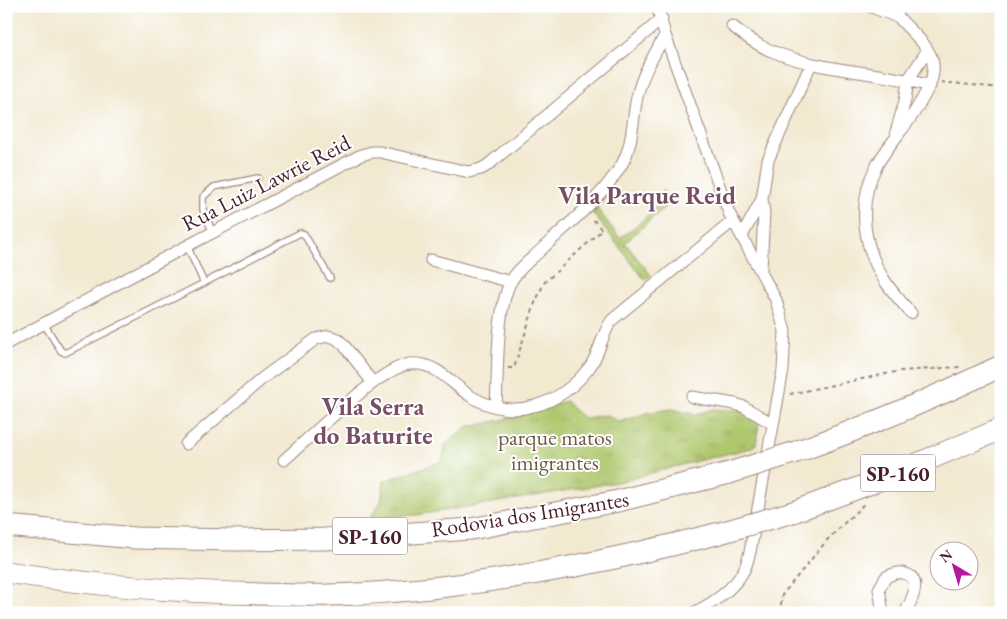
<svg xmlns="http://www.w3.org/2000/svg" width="1007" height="619" font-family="'EB Garamond',serif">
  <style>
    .grass { fill: url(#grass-tufts); stroke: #7c734c }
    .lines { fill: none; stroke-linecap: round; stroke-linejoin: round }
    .service-casing { stroke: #9e847e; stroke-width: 8 }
    .minor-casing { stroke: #9e847e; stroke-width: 13 }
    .motorway-casing { stroke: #9e847e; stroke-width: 23 }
    .path { stroke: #9e847e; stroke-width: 2; stroke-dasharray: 4 4; stroke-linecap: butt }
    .service { stroke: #fff; stroke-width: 5.5 }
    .minor { stroke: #fff; stroke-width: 11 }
    .motorway { stroke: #fff; stroke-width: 21 }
    .motorway-bridge-casing { stroke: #9e847e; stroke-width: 23; stroke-linecap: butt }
    .motorway-bridge { stroke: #fff; stroke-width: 21 }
    .labels { text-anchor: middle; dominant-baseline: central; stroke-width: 4; stroke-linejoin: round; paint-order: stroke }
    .shield { fill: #fff; stroke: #80626b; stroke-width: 1 }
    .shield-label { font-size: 21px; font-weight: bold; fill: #4a1f2b }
    .street-label { font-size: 22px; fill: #4a1f2b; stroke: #fff }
    .park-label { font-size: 22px; fill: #6d5a42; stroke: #fff }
    .quarter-label { font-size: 25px; font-weight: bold; fill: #784f63; stroke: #fff }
  </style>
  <defs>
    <pattern id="grass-tufts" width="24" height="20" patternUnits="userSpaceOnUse" patternTransform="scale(1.25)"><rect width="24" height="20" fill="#afc76d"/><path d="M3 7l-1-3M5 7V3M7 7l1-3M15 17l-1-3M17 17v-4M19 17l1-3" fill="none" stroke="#98aa5f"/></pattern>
  </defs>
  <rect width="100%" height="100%" fill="#fff"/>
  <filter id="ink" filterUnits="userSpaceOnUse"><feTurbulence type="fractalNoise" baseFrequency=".02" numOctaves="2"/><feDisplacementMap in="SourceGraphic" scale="10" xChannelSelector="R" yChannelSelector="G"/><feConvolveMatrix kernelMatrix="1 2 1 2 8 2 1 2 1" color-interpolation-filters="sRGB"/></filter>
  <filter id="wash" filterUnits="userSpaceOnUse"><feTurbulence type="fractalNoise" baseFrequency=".0096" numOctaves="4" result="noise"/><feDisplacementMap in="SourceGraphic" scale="20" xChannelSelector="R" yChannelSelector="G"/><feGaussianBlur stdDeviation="1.12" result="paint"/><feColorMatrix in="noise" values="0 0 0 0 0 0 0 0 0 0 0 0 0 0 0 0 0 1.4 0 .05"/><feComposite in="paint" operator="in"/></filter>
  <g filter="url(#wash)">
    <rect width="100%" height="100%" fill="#f2e9d1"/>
    <path class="grass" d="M663 189 665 207 625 243 651 275 645 280 591 211 595 206 620 238 641 222 659 203Z
      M566 401 572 408 584 418 606 415 619 422 650 412 672 409 696 415 712 409 747 411 759 423 756 444 751 448 685 464 618 482 474 506 417 515 370 518 381 501 384 481 440 462 444 455 445 445 467 427 502 420Z"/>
  </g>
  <g filter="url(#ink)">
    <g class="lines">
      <defs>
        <path id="service" d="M213 233 203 210V197L214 187 258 178
          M204 283 300 233 304 234 330 278
          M44 324 61 351 65 353 204 283 187 246"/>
        <path id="minor" d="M657 6 665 35 729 213 776 300 785 331 783 370 750 552C748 558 747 565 744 570 734 589 712 604 693 613
          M869 6 895 16
          M891 6C901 27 929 40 933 64 935 78 927 91 920 103 908 125 889 143 877 165 856 204 863 249 887 284 894 294 903 304 911 313
          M732 26C745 36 758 46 774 52 824 72 879 71 930 86
          M896 132 905 101 908 80 927 51
          M742 236 762 199
          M431 260 511 282
          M761 269 764 213 762 199 768 160 811 64
          M6 344 187 246 361 155 372 152H380L469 172 481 169 488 165 662 19
          M692 397 735 404 744 407 773 424
          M496 407C498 373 496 313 510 283 517 269 533 258 544 247 571 222 603 196 622 164 634 143 632 116 638 93 643 72 655 54 665 35
          M186 444 264 377 316 339 328 336 336 338 343 344 373 383
          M284 460C310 438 380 367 410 364 436 361 452 385 472 397 514 422 560 405 589 368 600 354 601 335 612 320L733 221
          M883 613 879 589 886 577C893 574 899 571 906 574 923 579 911 602 905 613"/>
        <path id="motorway" d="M796 452C866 427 934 398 1001 366
          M793 512 869 484 1001 429
          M6 526 135 538 232 540 325 539 471 529 618 501 729 473
          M6 572C91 585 176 592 262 594 284 594 307 596 329 595 462 591 592 566 720 533"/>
      </defs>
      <use href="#service" class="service-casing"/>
      <use href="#minor" class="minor-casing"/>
      <use href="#motorway" class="motorway-casing"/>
      <path class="path" d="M941 82 1001 88
        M508 368H514L535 303 544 283 602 230 592 218
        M790 394 900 371 960 367
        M780 613 782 595 828 539 864 504"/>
      <use href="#service" class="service"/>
      <use href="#minor" class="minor"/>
      <use href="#motorway" class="motorway"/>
      <defs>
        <path id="motorway-bridge" d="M729 473 796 452
          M720 533 793 512"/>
      </defs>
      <use href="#motorway-bridge" class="motorway-bridge-casing"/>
      <use href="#motorway-bridge" class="motorway-bridge"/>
    </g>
  </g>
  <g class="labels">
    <g class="shield">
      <rect x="860.5" y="454.5" width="75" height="37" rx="4"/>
      <rect x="332.5" y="517.5" width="75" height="37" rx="4"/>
    </g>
    <g class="shield-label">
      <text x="898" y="473">SP-160</text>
      <text x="370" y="536">SP-160</text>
    </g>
    <g class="street-label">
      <text transform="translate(266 183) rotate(-27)">Rua Luiz Lawrie Reid</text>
      <text transform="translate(530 514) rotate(-9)">Rodovia dos Imigrantes</text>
    </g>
    <g class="park-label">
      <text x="555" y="437">parque matos<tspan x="555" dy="25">imigrantes</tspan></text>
    </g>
    <g class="quarter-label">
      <text x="647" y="195">Vila Parque Reid</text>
      <text x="373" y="406">Vila Serra<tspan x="373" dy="29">do Baturite</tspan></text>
    </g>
  </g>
  <rect width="1007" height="619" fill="none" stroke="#fff" stroke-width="25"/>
  <g transform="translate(954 566) rotate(322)"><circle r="24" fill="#ffffff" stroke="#b7a5aa"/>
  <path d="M0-4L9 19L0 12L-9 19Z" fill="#b5179e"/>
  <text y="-8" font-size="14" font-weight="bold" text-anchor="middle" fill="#4a1f2b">N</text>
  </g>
</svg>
